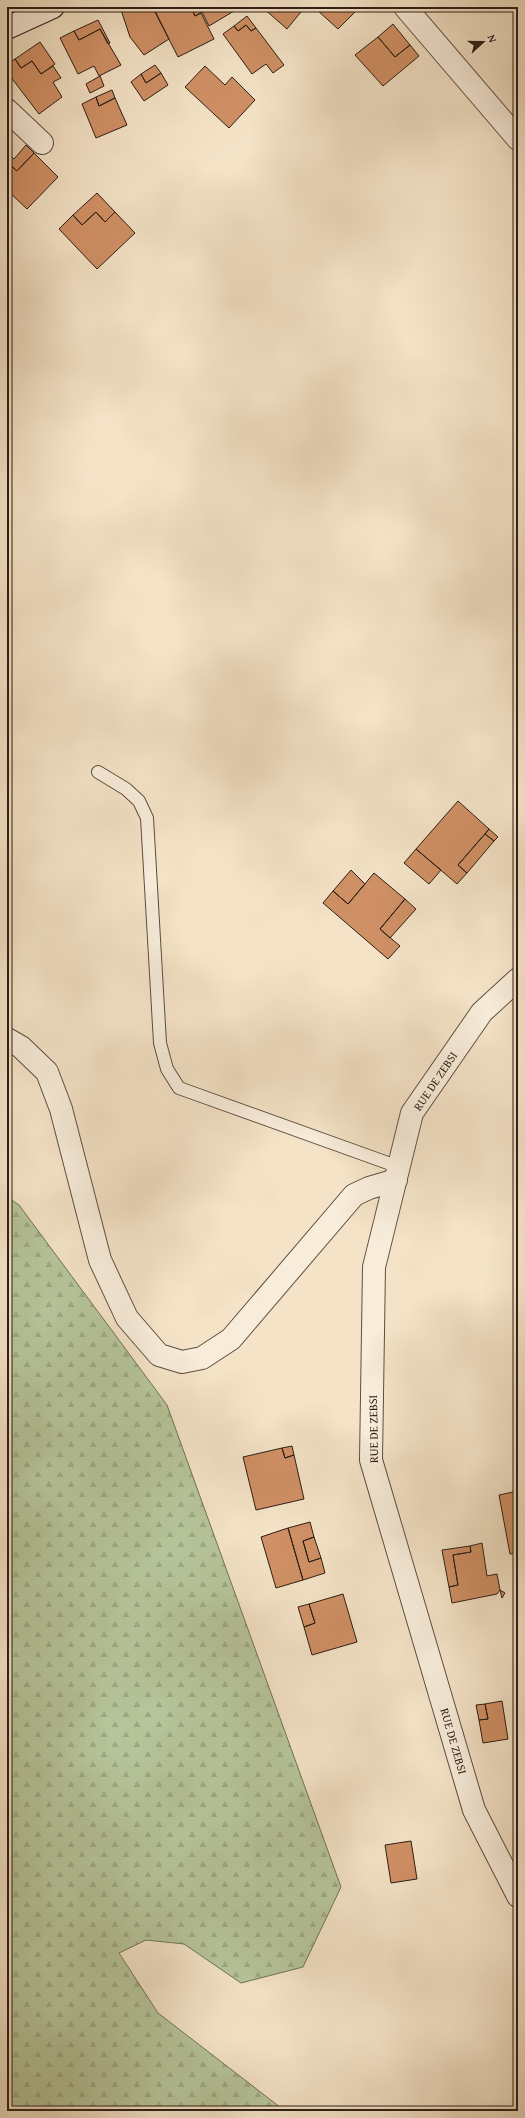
<svg xmlns="http://www.w3.org/2000/svg" width="525" height="2118" font-family="'Gentium Book Plus',serif">
  <style>
    .forest { fill: url(#forest-firs); stroke: #717157 }
    .building { fill: #d09065; stroke: #2c1d14 }
    .lines { fill: none; stroke-linecap: round; stroke-linejoin: round }
    .lane-casing { stroke: #5e4e41; stroke-width: 14 }
    .street-casing { stroke: #5e4e41; stroke-width: 24 }
    .secondary-casing { stroke: #2c1d14; stroke-width: 24 }
    .lane { stroke: #f8eddb; stroke-width: 12 }
    .street { stroke: #f8eddb; stroke-width: 22 }
    .secondary { stroke: #f8eddb; stroke-width: 22 }
    .labels { text-anchor: middle; dominant-baseline: central; stroke-width: 3; stroke-linejoin: round; paint-order: stroke }
    .street-label { font-size: 12px; fill: #2c1d14; stroke: #f8eddb }
  </style>
  <defs>
    <pattern id="forest-firs" width="22" height="20" patternUnits="userSpaceOnUse"><rect width="22" height="20" fill="#b6c59a"/><path d="M5 1l3.5 6h-7zM16 11l3.5 6h-7z" fill="#9da984"/></pattern>
  </defs>
  <rect width="100%" height="100%" fill="#f4e3c7"/>
  <filter id="stains"><feTurbulence type="fractalNoise" baseFrequency=".005" numOctaves="4"/><feColorMatrix values="0 0 0 0 .2 0 0 0 0 .09 0 0 0 0 .02 0 0 0 .5 -.17"/></filter>
  <radialGradient id="worn" r=".72"><stop offset=".6" stop-color="#630" stop-opacity="0"/><stop offset="1" stop-color="#630" stop-opacity=".3"/></radialGradient>
  <path class="forest" d="M7 1197 19 1205 167 1405 341 1887 303 1967 241 1983 184 1944 146 1940 119 1953 158 2013 285 2111H7Z"/>
  <path class="building" d="M120 7H129L121 10Z
    M129 7H153L169 39 144 55 130 37 121 10Z
    M153 7H166L155 12Z
    M166 7H191L195 16 201 13 214 39 178 57 155 12Z
    M191 7H198L201 13 195 16Z
    M206 7H232L234 11 209 26 201 10Z
    M262 7H305L287 29Z
    M319 7H360L338 29 317 10Z
    M247 16 256 28 251 31 246 25 238 31 234 26Z
    M98 20 110 43 108 44 100 29 79 40 74 31Z
    M393 24 410 45 395 57 378 37Z
    M246 25 251 31 256 28 284 65 273 73 266 64 252 74 223 34 234 26 238 31Z
    M100 29 121 65 99 76 94 66 78 74 60 38 74 31 79 40Z
    M378 37 395 57 410 45 419 56 383 86 355 55Z
    M40 42 55 64 41 74 32 61 21 68 15 59Z
    M15 59 21 68 32 61 41 74 53 66 61 78 53 82 62 97 39 114 7 72V64Z
    M155 65 161 73 146 83 141 74Z
    M205 66 225 85 232 77 255 100 229 128 185 87Z
    M161 73 168 85 144 101 131 82 141 74 146 83Z
    M100 76 104 86 90 93 86 84Z
    M112 90 115 98 99 106 96 97Z
    M96 97 99 106 115 98 127 125 96 138 82 104Z
    M26 145 34 153 17 171 7 162V152L14 159Z
    M34 153 58 177 27 209 7 190V162L17 171Z
    M97 193 115 212 105 222 96 212 82 225 73 215Z
    M96 212 105 222 115 212 135 233 97 269 59 229 73 215 82 225Z
    M458 801 489 829 458 865 467 873 457 884 416 849Z
    M489 829 498 837 494 841 485 834Z
    M485 834 494 841 467 873 458 865Z
    M416 849 441 870 429 884 404 863Z
    M351 870 365 884 348 904 333 891Z
    M374 873 405 899 380 929 400 946 388 959 323 903 333 891 348 904Z
    M405 899 416 909 390 938 380 929Z
    M292 1446 294 1455 285 1458 282 1448Z
    M282 1448 285 1458 294 1455 304 1499 256 1510 243 1457Z
    M518 1491V1553L510 1554 499 1495Z
    M310 1522 314 1537 303 1541 309 1562 321 1558 325 1573 303 1580 288 1528Z
    M288 1528 303 1580 276 1588 261 1537Z
    M314 1537 321 1558 309 1562 303 1541Z
    M482 1543 487 1576 497 1574 500 1590 497 1594 452 1603 449 1587 458 1585 453 1555 471 1552 470 1546Z
    M470 1546 471 1552 453 1555 458 1585 449 1587 442 1550Z
    M500 1590 505 1593 502 1598Z
    M343 1594 357 1642 312 1655 304 1627 315 1623 309 1604Z
    M309 1604 315 1623 304 1627 298 1607Z
    M502 1701 508 1739 483 1743 479 1720 488 1719 485 1704Z
    M485 1704 488 1719 479 1720 476 1705Z
    M411 1841 417 1879 391 1883 385 1845Z"/>
  <g class="lines">
    <defs>
      <path id="lane" d="M98 772 126 789 139 801 147 818 160 1043 167 1069 179 1088 399 1167"/>
      <path id="street" d="M405 7 518 139
        M7 110 42 143
        M518 979 482 1012 412 1113 374 1267 371 1460 474 1810 518 1896
        M7 1039 21 1047 47 1072 61 1109 100 1260 127 1318 159 1355 182 1362 202 1358 231 1339 354 1195 369 1188 396 1180"/>
      <path id="secondary" d="M7 28 53 7"/>
    </defs>
    <use href="#lane" class="lane-casing"/>
    <use href="#street" class="street-casing"/>
    <use href="#secondary" class="secondary-casing"/>
    <use href="#lane" class="lane"/>
    <use href="#street" class="street"/>
    <use href="#secondary" class="secondary"/>
  </g>
  <g class="labels">
    <g class="street-label">
      <text transform="translate(435 1081) rotate(-56)">RUE DE ZEBSI</text>
      <text transform="translate(373 1429) rotate(-91)">RUE DE ZEBSI</text>
      <text transform="translate(454 1741) rotate(74)">RUE DE ZEBSI</text>
    </g>
  </g>
  <rect width="525" height="2118" fill="none" stroke="#f4e3c7" stroke-width="24"/>
  <rect x="8" y="8" width="509" height="2102" fill="none" stroke="#2c1d14" stroke-width="2"/>
  <rect x="12" y="12" width="501" height="2094" fill="none" stroke="#2c1d14"/>
  <g transform="translate(483 42) rotate(69)" stroke="#f8eddb" stroke-width="3" paint-order="stroke">
  <path d="M0-3L7 15L0 10L-7 15Z" fill="#2c1d14"/>
  <text y="-6" font-size="11" font-weight="bold" text-anchor="middle" fill="#2c1d14">N</text>
  </g>
  <rect width="100%" height="100%" filter="url(#stains)"/>
  <rect width="100%" height="100%" fill="url(#worn)"/>
</svg>
